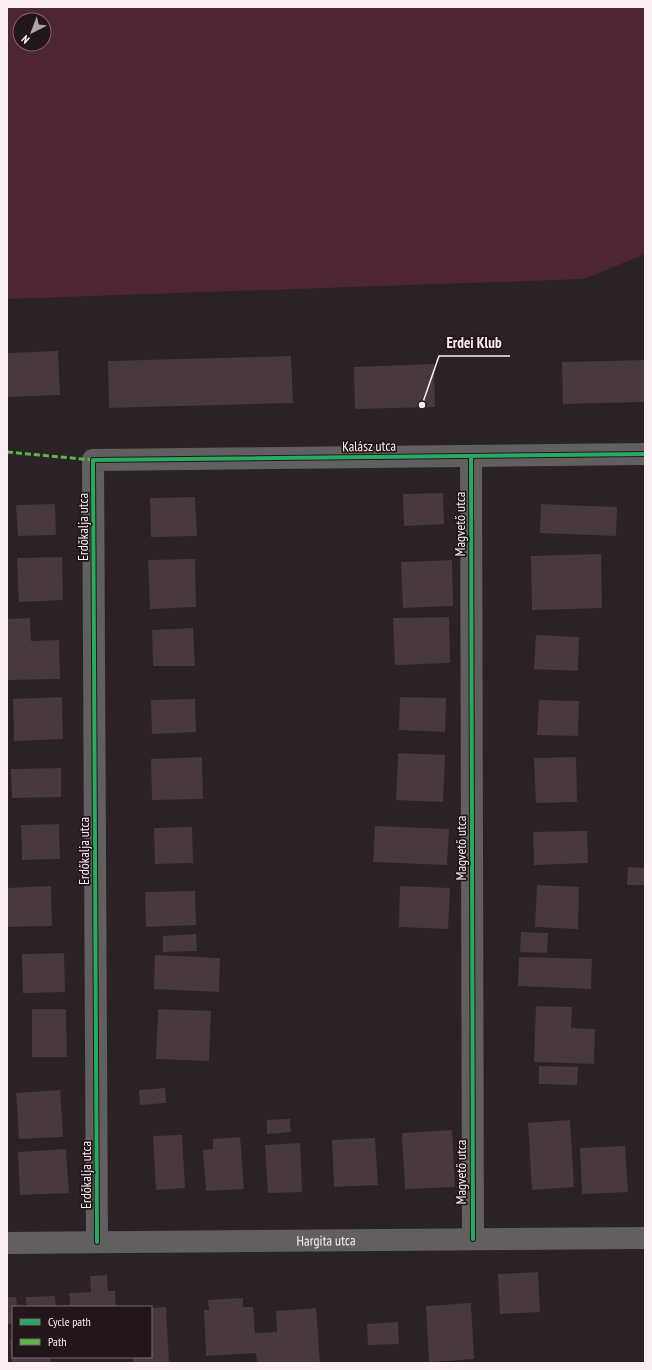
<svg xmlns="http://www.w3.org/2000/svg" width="652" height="1370" font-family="'PT Sans Narrow',sans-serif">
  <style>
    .green { fill: #4e2533; fill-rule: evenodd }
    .building { fill: #47393e }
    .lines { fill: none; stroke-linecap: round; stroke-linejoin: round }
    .minor { stroke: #625f60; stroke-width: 22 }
    .quiet { stroke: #58b947; stroke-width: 3; stroke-dasharray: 6 3; stroke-linecap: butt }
    .cycleway-casing { stroke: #23161a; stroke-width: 6 }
    .cycleway { stroke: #26ab63; stroke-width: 4 }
    .labels { text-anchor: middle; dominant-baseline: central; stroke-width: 3.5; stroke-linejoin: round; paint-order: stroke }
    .street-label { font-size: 14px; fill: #f9eff2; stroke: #23161a }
    .leader { fill: none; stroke: #f9eff2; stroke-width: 1.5 }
    .callout-dot { fill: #f9eff2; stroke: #23161a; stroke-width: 1.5 }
    .callout-label { font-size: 15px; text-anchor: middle; font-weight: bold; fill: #f9eff2; stroke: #23161a; stroke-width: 3.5; stroke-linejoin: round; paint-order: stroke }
  </style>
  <rect width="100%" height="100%" fill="#2a2224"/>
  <path class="green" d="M7 7H645V254L584 279 7 299ZM20 20H44V44H20Z"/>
  <path class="building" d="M58 351 60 395 7 397V353Z
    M291 356 293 403 109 408 108 361Z
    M645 360V402L563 404 562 362Z
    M434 364 435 407 355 409 354 367Z
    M443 493 444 524 404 526 403 494Z
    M195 497 197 536 151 537 150 498Z
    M55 504 56 535 18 536 16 505Z
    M541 504 617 507 616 536 540 533Z
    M601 554 602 608 532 610 531 556Z
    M62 557 63 600 19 602 17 558Z
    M195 559 196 607 150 609 148 560Z
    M452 560 453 606 403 608 401 562Z
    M449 617 450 663 395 665 393 618Z
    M30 618 31 641 59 640 60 679 7 680V619Z
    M193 628 195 666H153L152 630Z
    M536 635 579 637 578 671 534 669Z
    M62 697 63 739 14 741 13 699Z
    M400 697 446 698 445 732 399 730Z
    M195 699 196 732 152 734 151 700Z
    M539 700 579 701 578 736 537 735Z
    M398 753 445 755 443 802 396 800Z
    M202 757 203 799 152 800 151 759Z
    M576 757 577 802 536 803 534 758Z
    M61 768V797L12 798 11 769Z
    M59 824 60 859 22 860 21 825Z
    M375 826 449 829 447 865 373 862Z
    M192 827 193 863 155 864 154 828Z
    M587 831 588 863 534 865 533 832Z
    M628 867 645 868V885H627Z
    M537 885 579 887 578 929 535 927Z
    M51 886 52 926 7 927V888Z
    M400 886 450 888 448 929 399 927Z
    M195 891 196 925 146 927 145 892Z
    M521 932 548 933 547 953 520 952Z
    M196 934 197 951 163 952V936Z
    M64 953 65 992 23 993 22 954Z
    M155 955 220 958 219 992 154 989Z
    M519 957 592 959 591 989 518 986Z
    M536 1006 572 1007 571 1028 595 1029 594 1064 534 1062Z
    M32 1009H66L67 1057H32Z
    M158 1009 211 1011 209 1061 156 1059Z
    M539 1066 578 1067 577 1085 539 1084Z
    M165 1088 166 1103 140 1105 139 1090Z
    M60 1090 63 1137 19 1139 16 1093Z
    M290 1119 291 1132 267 1134V1120Z
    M570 1120 574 1187 532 1190 528 1123Z
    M452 1130 455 1187 405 1189 402 1133Z
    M182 1135 185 1188 156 1190 153 1136Z
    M240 1137 244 1189 206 1191 203 1150 213 1149V1139Z
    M375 1138 378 1185 334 1187 332 1140Z
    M300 1143 302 1192 268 1193 265 1145Z
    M625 1146 628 1192 582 1194 580 1148Z
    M66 1149 69 1193 20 1195 18 1152Z
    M538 1272 540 1312 500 1314 498 1274Z
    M107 1275 108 1291H115L116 1307H64V1305H70L69 1293 91 1292 90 1276Z
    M55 1296 56 1307H27L26 1297Z
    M7 1297H16L17 1307H13V1324H7Z
    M243 1298V1307H253L255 1333 277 1332 276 1311 316 1308 320 1363H257L256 1353 206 1356 204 1310H209L208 1300Z
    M471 1303 474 1359 429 1362 426 1306Z
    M166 1307 169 1363H133V1357H151V1308Z
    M398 1322 399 1344 368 1345 367 1324Z
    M10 1341H13V1357H50L51 1363H12Z"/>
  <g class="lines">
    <g class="minor">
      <path d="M471 456 473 1239"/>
      <path d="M97 1242 93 460 645 454"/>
      <path id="s1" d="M7 1243 645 1238"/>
    </g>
    <path class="quiet" d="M7 452 93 460"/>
    <defs>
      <path id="cycleway" d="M471 456 473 1239
        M97 1242 93 460 645 454"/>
    </defs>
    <use href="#cycleway" class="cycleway-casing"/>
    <use href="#cycleway" class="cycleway"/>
  </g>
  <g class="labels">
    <g class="street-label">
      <text transform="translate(369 446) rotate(-1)">Kalász utca</text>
      <text transform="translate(460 524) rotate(-90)">Magvető utca</text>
      <text transform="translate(83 527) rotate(-90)">Erdőkalja utca</text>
      <text transform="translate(461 848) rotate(-90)">Magvető utca</text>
      <text transform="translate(84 851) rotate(-90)">Erdőkalja utca</text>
      <text transform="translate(461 1172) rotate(-90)">Magvető utca</text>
      <text transform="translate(86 1175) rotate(-90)">Erdőkalja utca</text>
      <text stroke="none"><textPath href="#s1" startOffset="319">Hargita utca</textPath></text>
    </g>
  </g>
  <path class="leader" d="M422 405L439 356H510"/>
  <circle class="callout-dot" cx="422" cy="405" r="4"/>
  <g class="callout-label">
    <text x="474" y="348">Erdei Klub</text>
  </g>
  <rect width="652" height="1370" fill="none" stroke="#f9eff2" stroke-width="16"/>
  <rect x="12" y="1306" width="140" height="52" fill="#23161a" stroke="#796d70"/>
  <rect x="20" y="1319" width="20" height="6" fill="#26ab63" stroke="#796d70"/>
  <text x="48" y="1326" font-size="12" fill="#f9eff2">Cycle path</text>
  <rect x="20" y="1339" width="20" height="6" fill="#58b947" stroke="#796d70"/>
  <text x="48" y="1346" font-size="12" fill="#f9eff2">Path</text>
  <g transform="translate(32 32) rotate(222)"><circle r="19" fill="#23161a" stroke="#796d70"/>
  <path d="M0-3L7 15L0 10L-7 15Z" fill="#b1a7aa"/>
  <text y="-6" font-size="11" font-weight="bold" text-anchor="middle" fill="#f9eff2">N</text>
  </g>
</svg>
